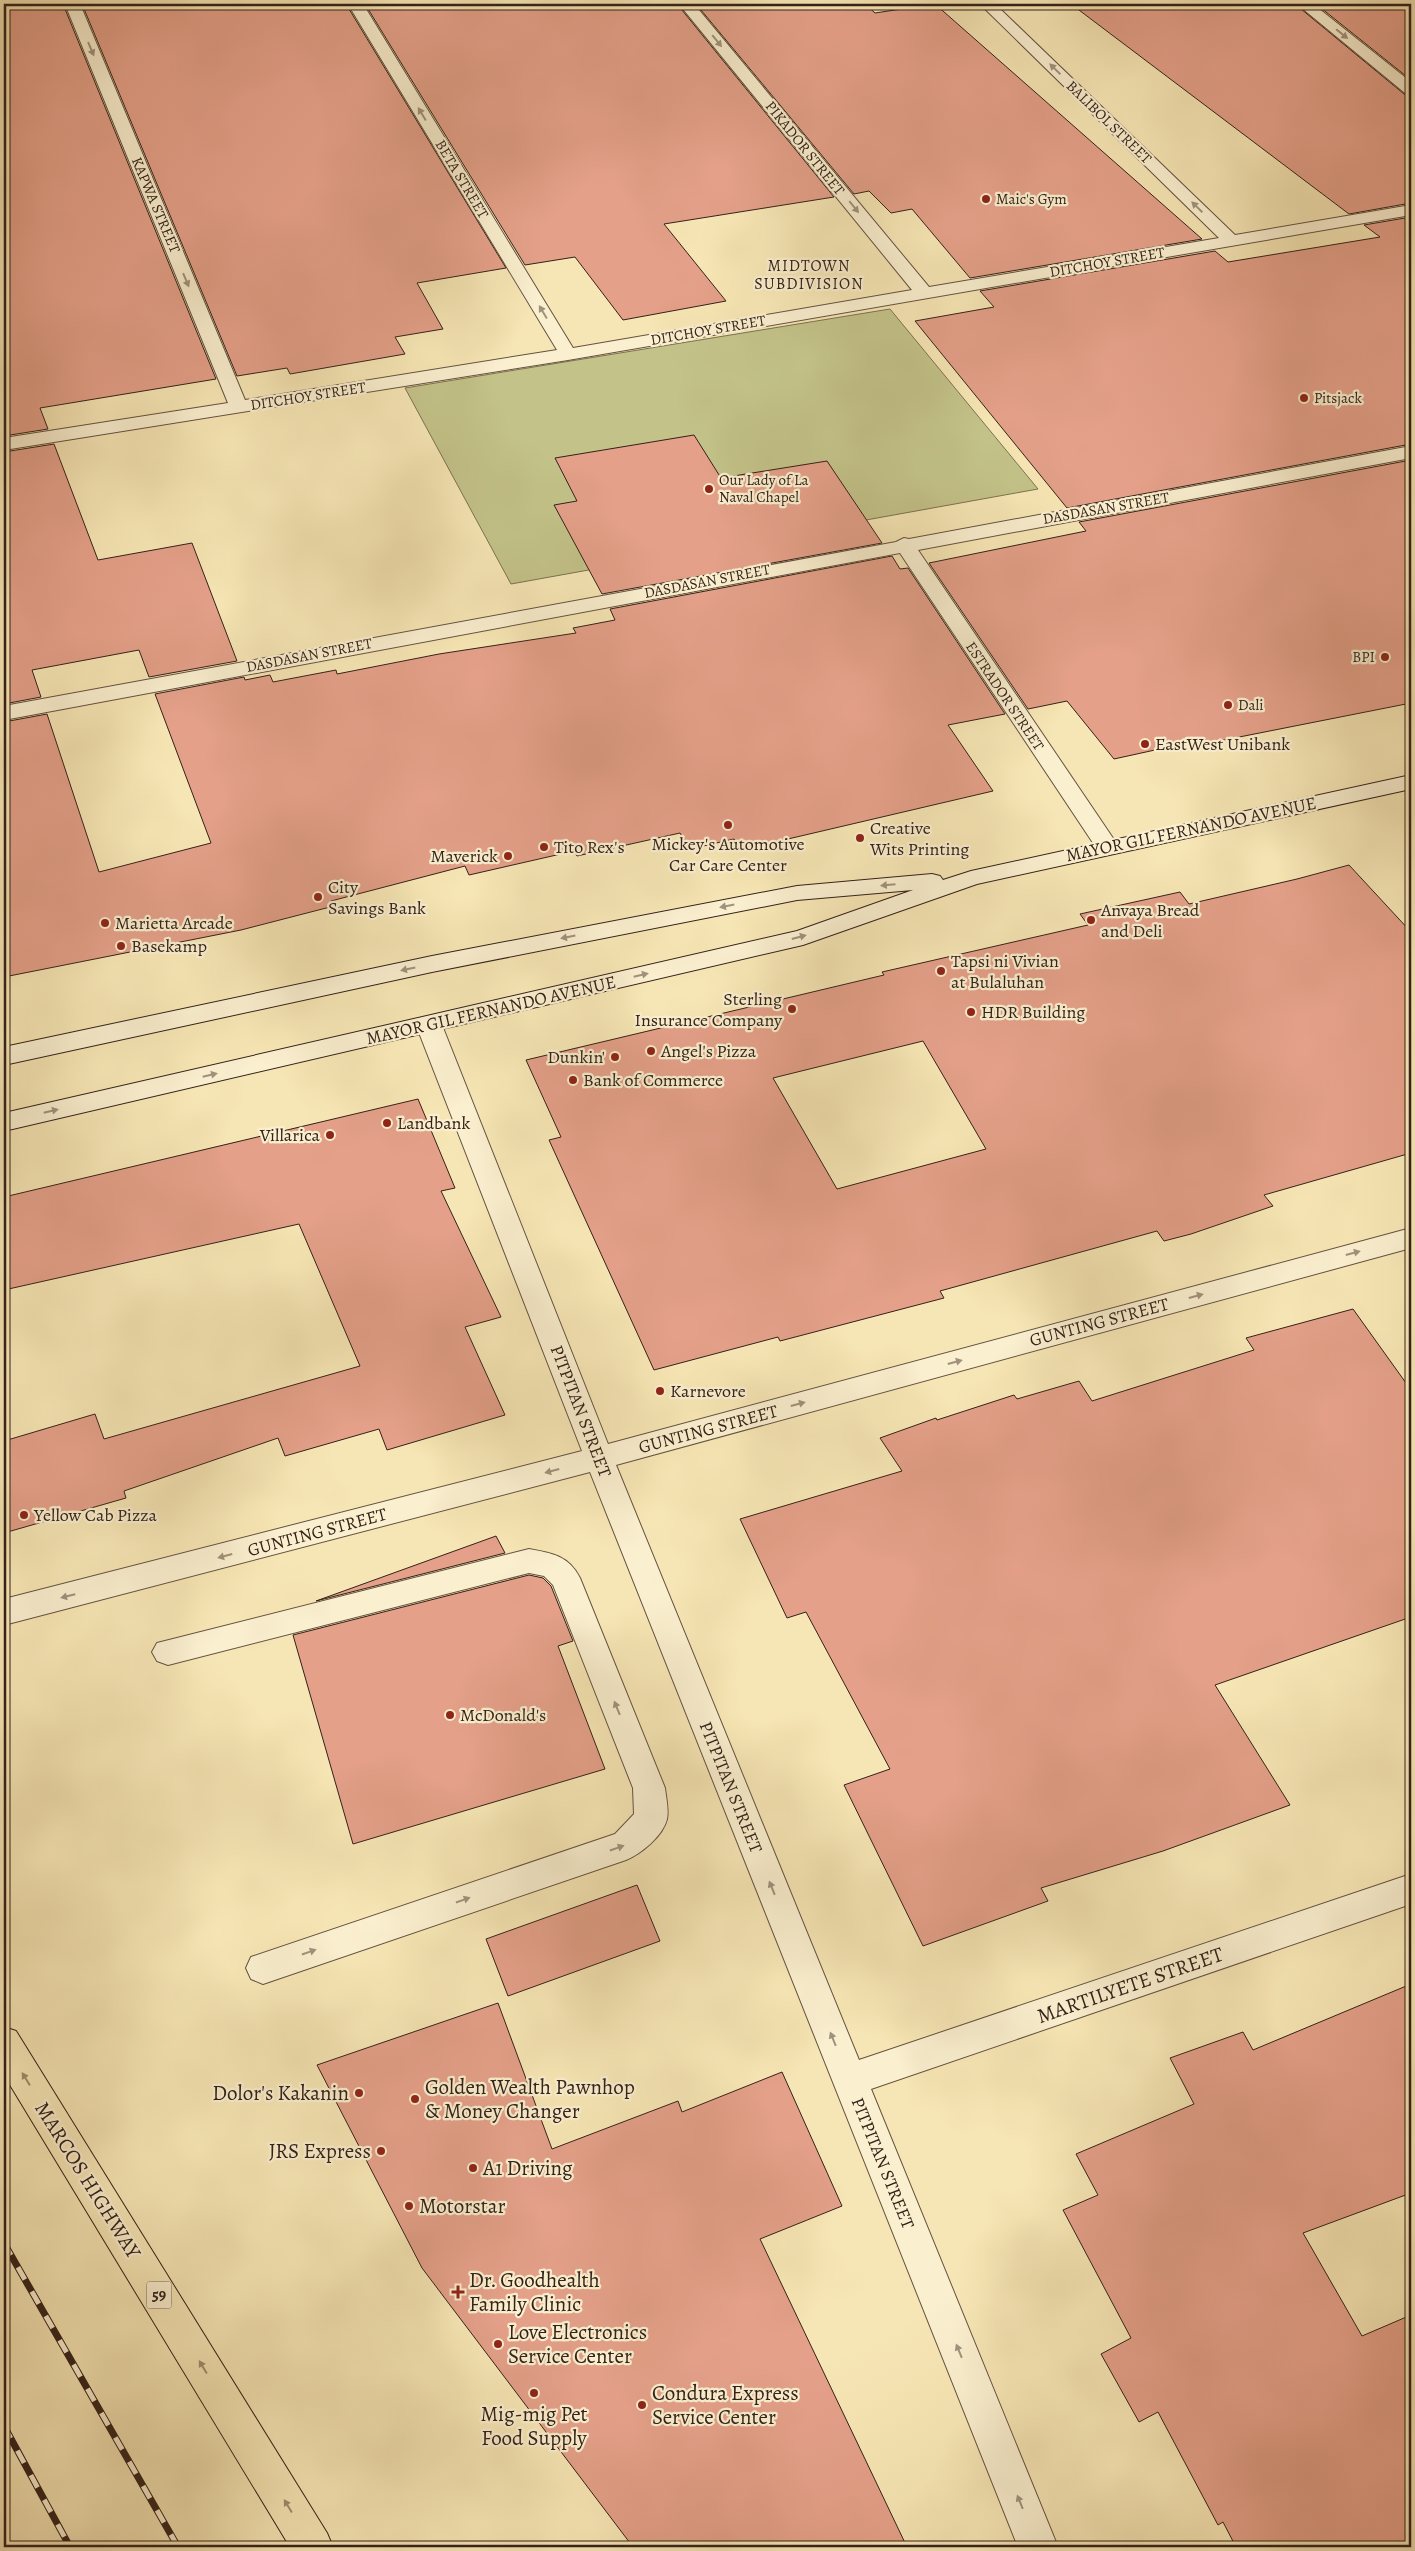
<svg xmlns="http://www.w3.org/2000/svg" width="1415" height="2551" font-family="Alegreya,serif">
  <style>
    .green { fill: #c3c389; stroke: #7b7251 }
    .building { fill: #e4a089; stroke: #332119; fill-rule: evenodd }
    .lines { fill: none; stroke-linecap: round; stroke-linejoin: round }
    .lane-casing { stroke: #645240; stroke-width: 2 }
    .street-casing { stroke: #645240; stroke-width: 2 }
    .secondary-casing { stroke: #332119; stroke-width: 2 }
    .primary-casing { stroke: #332119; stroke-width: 2 }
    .lane { fill: #faefcf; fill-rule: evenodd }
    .street { fill: #faefcf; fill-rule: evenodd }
    .secondary { fill: #faefcf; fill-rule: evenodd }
    .primary { fill: #f7e6b5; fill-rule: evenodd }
    .rail-casing { stroke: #332119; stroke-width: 7 }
    .rail { stroke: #faefcf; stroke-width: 5; stroke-dasharray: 14; stroke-linecap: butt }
    .oneway { fill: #a0927d }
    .oneway2 { fill: #9f8d6f }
    .poi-dot { fill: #8f2418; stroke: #faefcf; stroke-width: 2 }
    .labels { text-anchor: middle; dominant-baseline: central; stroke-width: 4.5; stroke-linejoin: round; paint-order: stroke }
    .far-street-label { font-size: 15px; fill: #332119; stroke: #faefcf }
    .far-poi-label { font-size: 15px; fill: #332119; stroke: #faefcf; text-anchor: start }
    .far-neighbourhood-label { font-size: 16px; letter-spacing: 1px; fill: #332119; stroke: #faefcf }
    .shield { fill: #faefcf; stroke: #6f5f50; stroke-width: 1 }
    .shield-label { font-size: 16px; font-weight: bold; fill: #332119 }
    .poi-label { font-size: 18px; fill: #332119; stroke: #faefcf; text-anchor: start }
    .street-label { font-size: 18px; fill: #332119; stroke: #faefcf }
    .near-street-label { font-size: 21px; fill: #332119; stroke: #faefcf }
    .near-poi-label { font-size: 21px; fill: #332119; stroke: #faefcf; text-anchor: start }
  </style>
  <rect width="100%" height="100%" fill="#f7e6b5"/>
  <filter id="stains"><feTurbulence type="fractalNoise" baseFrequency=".004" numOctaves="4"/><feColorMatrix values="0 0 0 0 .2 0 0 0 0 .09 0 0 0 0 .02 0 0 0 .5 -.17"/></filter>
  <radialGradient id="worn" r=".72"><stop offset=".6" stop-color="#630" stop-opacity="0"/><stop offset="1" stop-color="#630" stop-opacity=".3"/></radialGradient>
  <path class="green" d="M890 309 1038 489 511 584 405 388Z"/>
  <path class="building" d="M4 4H63L216 379 40 408 48 429 4 436Z
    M82 4H346L506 268 417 283 443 329 395 337 405 354 290 374 287 368 237 376Z
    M365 4H677L834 197 664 224 726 301 623 320 575 257 525 265Z
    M696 4H865L875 13 935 4 1202 239 970 278 912 209 891 213 869 191 854 194Z
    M1071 4H1295L1404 94 1411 97V203L1349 214Z
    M1316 4H1411V80Z
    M1411 217V444L1067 508 915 321 994 307 980 291 1215 251 1228 262 1380 237 1364 225Z
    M694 435 721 478 827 461 882 543 602 594 554 505 577 501 555 458Z
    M54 444 98 560 192 543 237 661 149 677 139 650 32 670 41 697 4 704V452Z
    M1411 460V703L1209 743 1205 739 1114 759 1067 701 1028 709 929 563 1086 531 1079 522Z
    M892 556 900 569 908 568 1005 714 948 725 993 791 741 850 734 839 690 849 680 833 577 856 574 851 469 875 465 866 331 901 334 906 241 930 4 977V722L47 714 99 872 211 843 155 694 244 677 245 680 270 675 273 682 336 670 337 674 439 654 576 633 573 628 615 620 610 609Z
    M1349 865 1411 932V1153L1264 1195 1273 1206 1191 1234 1164 1241 1157 1231 940 1291 944 1298 780 1341 778 1337 654 1370 549 1140 561 1137 526 1060 884 975 882 972 1088 925 1080 914 1180 892 1189 904 1297 879ZM923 1041 986 1149 837 1189 773 1078Z
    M418 1099 455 1188 441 1191 501 1317 465 1327 505 1415 387 1450 379 1429 285 1456 278 1438 124 1491 126 1498 4 1533V1441L95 1414 104 1439 360 1366 299 1224 4 1290V1197Z
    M1353 1309 1411 1390V1617L1215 1685 1290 1805 1163 1851 1041 1888 1048 1901 923 1946 844 1785 890 1769 806 1612 787 1618 740 1519 902 1471 880 1438 936 1418 937 1420 1014 1395 1017 1399 1079 1381 1092 1401 1254 1350 1246 1338Z
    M496 1536 505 1553 316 1601Z
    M529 1575 543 1578 551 1586 573 1641 558 1646 605 1769 353 1844 293 1635Z
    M637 1885 660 1941 508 1996 486 1939Z
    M1411 1984V2193L1303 2233 1362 2336 1411 2315V2547H1236L1223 2522 1218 2525 1158 2412 1139 2422 1101 2354 1131 2338 1063 2210 1098 2195 1076 2154 1194 2104 1170 2058 1243 2032 1253 2050Z
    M498 2003 552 2149 678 2101 682 2112 782 2072 842 2206 760 2239 907 2547H633L422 2268 317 2065Z"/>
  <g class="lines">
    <defs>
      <path id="lane" d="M529 1549C552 1553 569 1556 580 1578L665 1788C666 1797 669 1810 667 1819 663 1836 641 1854 626 1860L263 1984 251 1979 246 1968 251 1957 615 1834 634 1814 633 1788 553 1585 544 1576 529 1573 168 1665 157 1661 152 1652 157 1643Z"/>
      <path id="street" d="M65 4H80L245 400 557 350 348 4H363L573 348 912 290 679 4H694L929 287 1219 238 980 4H995L1235 235 1411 205V215L568 360 4 450V438L228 403Z
        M1297 4H1313L1411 82V95L1405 93Z
        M1411 446V458L918 550 1119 847 1115 852 1107 854 1099 852 900 553 4 720V706L896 542 904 538 909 539Z
        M429 1017 438 1019 442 1025 608 1444 1411 1228V1248L616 1465 859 2060 1411 1874V1904L871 2089 1058 2547H1018L590 1472 4 1625V1599L582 1451 416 1025 420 1019Z"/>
      <path id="secondary" d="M1411 775V789L977 884 803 945 4 1131V1113L797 931 913 890 797 900 432 972 4 1065V1047L432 956 797 886 932 874 940 876 943 880 971 871Z"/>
      <path id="primary" d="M4 2027 16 2031 327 2533 333 2547H290L4 2075Z"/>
    </defs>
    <use href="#lane" class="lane-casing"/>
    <use href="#street" class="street-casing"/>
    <use href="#secondary" class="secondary-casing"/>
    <use href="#primary" class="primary-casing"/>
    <use href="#lane" class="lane"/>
    <use href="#street" class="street"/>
    <use href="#secondary" class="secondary"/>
    <use href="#primary" class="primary"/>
    <defs>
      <path id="rail" d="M4 2243 178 2547
        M4 2426 70 2547"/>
    </defs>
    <use href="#rail" class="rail-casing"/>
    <use href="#rail" class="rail"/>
  </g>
  <defs><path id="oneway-solid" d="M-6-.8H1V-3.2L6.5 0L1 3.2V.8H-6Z" transform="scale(1.25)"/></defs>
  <g class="oneway">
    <use href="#oneway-solid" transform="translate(1342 34) rotate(39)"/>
    <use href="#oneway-solid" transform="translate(717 41) rotate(51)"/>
    <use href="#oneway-solid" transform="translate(91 49) rotate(67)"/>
    <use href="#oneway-solid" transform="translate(1055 69) rotate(-136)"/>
    <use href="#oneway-solid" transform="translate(422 114) rotate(-121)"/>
    <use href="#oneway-solid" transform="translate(854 207) rotate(51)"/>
    <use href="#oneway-solid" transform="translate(1197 207) rotate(-136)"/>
    <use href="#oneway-solid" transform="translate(186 280) rotate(67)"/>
    <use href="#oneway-solid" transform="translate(543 312) rotate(-121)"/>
    <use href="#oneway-solid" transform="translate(888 885) rotate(175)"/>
    <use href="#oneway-solid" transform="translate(727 906) rotate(169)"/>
    <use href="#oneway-solid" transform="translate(568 937) rotate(169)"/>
    <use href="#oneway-solid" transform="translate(799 937) rotate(-15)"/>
    <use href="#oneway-solid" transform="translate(408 969) rotate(168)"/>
    <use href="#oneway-solid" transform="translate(641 975) rotate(-13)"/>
    <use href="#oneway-solid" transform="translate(210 1075) rotate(-13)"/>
    <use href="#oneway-solid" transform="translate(51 1111) rotate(-13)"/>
    <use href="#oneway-solid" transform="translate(1353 1253) rotate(-15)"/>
    <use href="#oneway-solid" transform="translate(1196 1296) rotate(-15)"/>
    <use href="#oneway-solid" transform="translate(955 1362) rotate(-15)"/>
    <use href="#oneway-solid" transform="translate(798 1404) rotate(-15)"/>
    <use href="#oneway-solid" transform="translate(552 1471) rotate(165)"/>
    <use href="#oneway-solid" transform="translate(225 1556) rotate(165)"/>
    <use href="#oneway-solid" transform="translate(68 1596) rotate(166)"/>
    <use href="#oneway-solid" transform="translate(617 1708) rotate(-112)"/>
    <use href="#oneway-solid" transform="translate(617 1848) rotate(-19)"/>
    <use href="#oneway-solid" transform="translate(772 1888) rotate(-112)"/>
    <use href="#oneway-solid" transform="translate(463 1900) rotate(-19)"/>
    <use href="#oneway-solid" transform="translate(309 1952) rotate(-19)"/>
    <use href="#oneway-solid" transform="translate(833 2039) rotate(-112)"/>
    <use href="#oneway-solid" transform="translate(959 2351) rotate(-112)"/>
    <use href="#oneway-solid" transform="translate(1020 2502) rotate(-112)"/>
  </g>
  <g class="oneway2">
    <use href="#oneway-solid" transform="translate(26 2079) rotate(-122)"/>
    <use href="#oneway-solid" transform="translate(203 2367) rotate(-121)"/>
    <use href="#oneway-solid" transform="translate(288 2506) rotate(-121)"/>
  </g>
  <g class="poi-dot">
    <circle cx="986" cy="199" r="5"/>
    <circle cx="1304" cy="398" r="5"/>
    <circle cx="709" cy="489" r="5"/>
    <circle cx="1385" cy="657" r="5"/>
    <circle cx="1228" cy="705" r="5"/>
    <circle cx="1145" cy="744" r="5"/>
    <circle cx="728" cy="825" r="5"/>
    <circle cx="860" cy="838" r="5"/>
    <circle cx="544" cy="847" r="5"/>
    <circle cx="508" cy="856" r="5"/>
    <circle cx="318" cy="897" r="5"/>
    <circle cx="1091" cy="920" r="5"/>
    <circle cx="105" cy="923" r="5"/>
    <circle cx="121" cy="946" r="5"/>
    <circle cx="941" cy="971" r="5"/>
    <circle cx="792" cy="1009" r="5"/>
    <circle cx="971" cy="1012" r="5"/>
    <circle cx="651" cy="1051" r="5"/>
    <circle cx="615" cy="1057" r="5"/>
    <circle cx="573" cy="1080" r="5"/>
    <circle cx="387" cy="1123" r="5"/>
    <circle cx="330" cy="1135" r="5"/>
    <circle cx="660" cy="1391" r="5"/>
    <circle cx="24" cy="1515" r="5"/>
    <circle cx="450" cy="1715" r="5"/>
    <circle cx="359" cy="2093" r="5"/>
    <circle cx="415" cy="2099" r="5"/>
    <circle cx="381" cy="2151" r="5"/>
    <circle cx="473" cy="2168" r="5"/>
    <circle cx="409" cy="2206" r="5"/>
    <path d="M455.5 2284.5h5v5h5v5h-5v5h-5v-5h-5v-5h5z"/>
    <circle cx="498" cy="2344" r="5"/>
    <circle cx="534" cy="2393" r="5"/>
    <circle cx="642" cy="2405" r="5"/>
  </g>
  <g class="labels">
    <g class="far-street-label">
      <text transform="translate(1109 122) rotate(44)">BALIBOL STREET</text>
      <text transform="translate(805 148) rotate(51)">PIKADOR STREET</text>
      <text transform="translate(462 179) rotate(59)">BETA STREET</text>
      <text transform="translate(156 205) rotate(67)">KAPWA STREET</text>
      <text transform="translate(1107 262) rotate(-10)">DITCHOY STREET</text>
      <text transform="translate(708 330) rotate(-10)">DITCHOY STREET</text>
      <text transform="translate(308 396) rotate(-9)">DITCHOY STREET</text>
      <text transform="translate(1106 508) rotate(-10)">DASDASAN STREET</text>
      <text transform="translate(707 581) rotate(-11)">DASDASAN STREET</text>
      <text transform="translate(309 655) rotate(-11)">DASDASAN STREET</text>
      <text transform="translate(1005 696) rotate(56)">ESTRADOR STREET</text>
    </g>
    <g class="far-poi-label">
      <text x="996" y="199">Maic's Gym</text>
      <text x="1314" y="398">Pitsjack</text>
      <text x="719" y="480">Our Lady of La<tspan x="719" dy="17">Naval Chapel</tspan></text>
      <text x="1375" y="657" text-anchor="end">BPI</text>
      <text x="1238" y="705">Dali</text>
    </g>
    <g class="far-neighbourhood-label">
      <text x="809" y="266">MIDTOWN<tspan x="809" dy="18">SUBDIVISION</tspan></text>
    </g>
    <rect class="shield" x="146.5" y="2281.5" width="25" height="27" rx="4"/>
    <g class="shield-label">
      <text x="159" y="2295">59</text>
    </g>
    <g class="poi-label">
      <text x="1155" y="744">EastWest Unibank</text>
      <text x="870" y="828">Creative<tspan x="870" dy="21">Wits Printing</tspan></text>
      <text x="728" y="844" text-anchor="middle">Mickey's Automotive<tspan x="728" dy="21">Car Care Center</tspan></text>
      <text x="554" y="847">Tito Rex's</text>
      <text x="498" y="856" text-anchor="end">Maverick</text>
      <text x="328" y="887">City<tspan x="328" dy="21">Savings Bank</tspan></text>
      <text x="1101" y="910">Anvaya Bread<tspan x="1101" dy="21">and Deli</tspan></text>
      <text x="115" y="923">Marietta Arcade</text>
      <text x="131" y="946">Basekamp</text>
      <text x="951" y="961">Tapsi ni Vivian<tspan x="951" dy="21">at Bulaluhan</tspan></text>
      <text x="782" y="999" text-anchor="end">Sterling<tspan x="782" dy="21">Insurance Company</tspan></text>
      <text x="981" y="1012">HDR Building</text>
      <text x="661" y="1051">Angel's Pizza</text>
      <text x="605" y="1057" text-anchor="end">Dunkin'</text>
      <text x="583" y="1080">Bank of Commerce</text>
      <text x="397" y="1123">Landbank</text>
      <text x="320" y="1135" text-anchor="end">Villarica</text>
      <text x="670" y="1391">Karnevore</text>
      <text x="34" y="1515">Yellow Cab Pizza</text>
      <text x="460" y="1715">McDonald's</text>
    </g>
    <g class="street-label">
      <text transform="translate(1191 829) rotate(-12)">MAYOR GIL FERNANDO AVENUE</text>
      <text transform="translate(491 1010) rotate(-13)">MAYOR GIL FERNANDO AVENUE</text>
      <text transform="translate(1099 1322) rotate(-15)">GUNTING STREET</text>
      <text transform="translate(581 1411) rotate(69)">PITPITAN STREET</text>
      <text transform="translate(708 1429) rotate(-15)">GUNTING STREET</text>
      <text transform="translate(317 1532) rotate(-15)">GUNTING STREET</text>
      <text transform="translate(731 1787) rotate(68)">PITPITAN STREET</text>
      <text transform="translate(883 2163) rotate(68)">PITPITAN STREET</text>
    </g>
    <g class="near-street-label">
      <text transform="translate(1130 1985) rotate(-19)">MARTILYETE STREET</text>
      <text transform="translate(88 2180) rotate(58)">MARCOS HIGHWAY</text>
    </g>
    <g class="near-poi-label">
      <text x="425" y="2087">Golden Wealth Pawnhop<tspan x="425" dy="24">&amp; Money Changer</tspan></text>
      <text x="349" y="2093" text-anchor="end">Dolor's Kakanin</text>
      <text x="371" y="2151" text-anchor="end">JRS Express</text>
      <text x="483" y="2168">A1 Driving</text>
      <text x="419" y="2206">Motorstar</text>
      <text x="469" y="2280">Dr. Goodhealth<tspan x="469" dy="24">Family Clinic</tspan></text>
      <text x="508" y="2332">Love Electronics<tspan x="508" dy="24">Service Center</tspan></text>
      <text x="652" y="2393">Condura Express<tspan x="652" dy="24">Service Center</tspan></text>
      <text x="534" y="2414" text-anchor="middle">Mig-mig Pet<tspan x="534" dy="24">Food Supply</tspan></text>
    </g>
  </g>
  <rect width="1415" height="2551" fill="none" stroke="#f7e6b5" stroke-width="20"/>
  <rect x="5" y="5" width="1405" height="2541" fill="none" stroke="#332119" stroke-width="2.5"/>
  <rect x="10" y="10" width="1395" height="2531" fill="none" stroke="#332119"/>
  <rect width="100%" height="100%" filter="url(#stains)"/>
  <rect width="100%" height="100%" fill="url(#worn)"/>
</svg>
